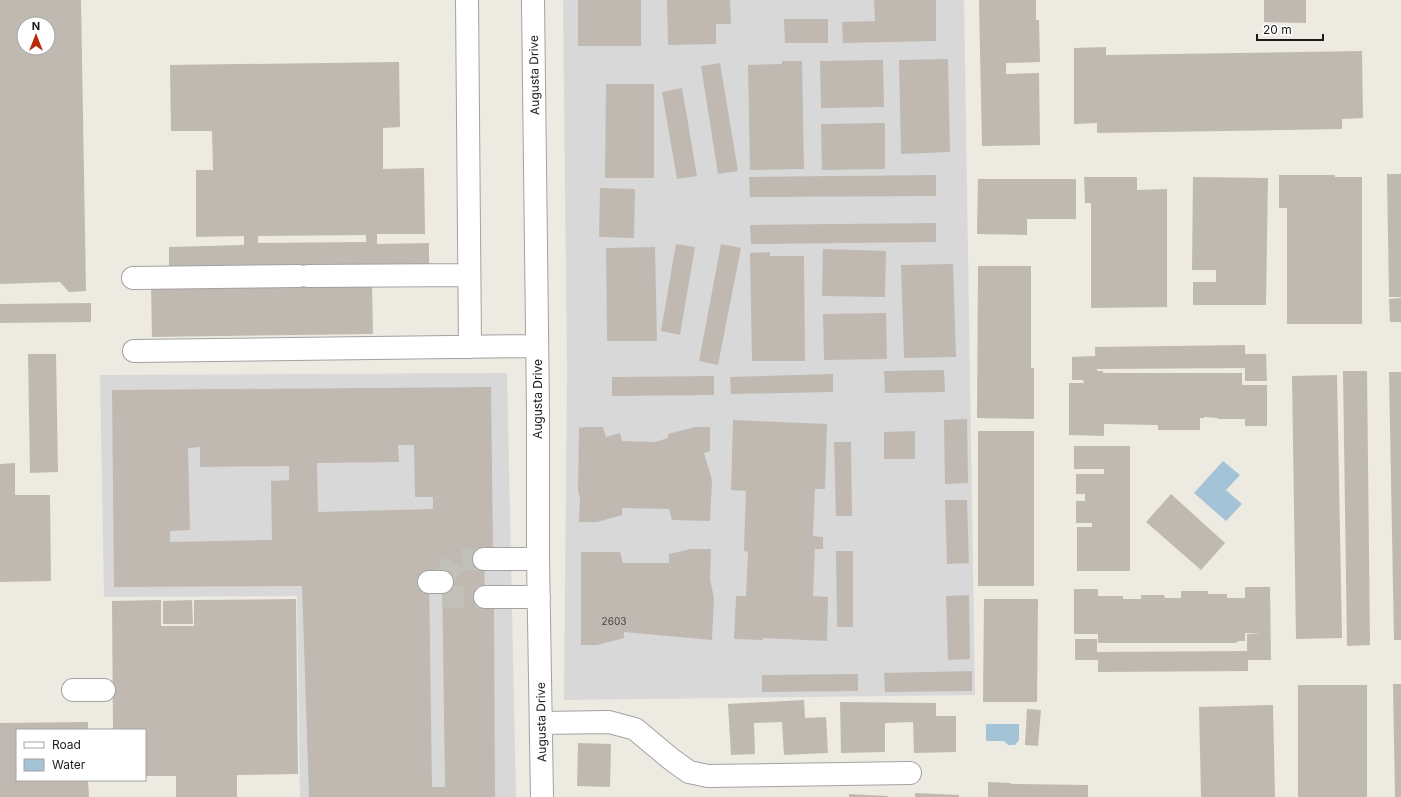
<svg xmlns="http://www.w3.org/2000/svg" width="1401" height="797" font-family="Inter,sans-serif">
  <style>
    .residential { fill: #d9d8d8 }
    .water { fill: #a4c3d7 }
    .building { fill: #c0b9b1; fill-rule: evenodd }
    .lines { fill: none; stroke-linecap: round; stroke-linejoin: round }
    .minor-tunnel { stroke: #c2c1b9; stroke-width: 22; stroke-dasharray: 22 11; stroke-linecap: butt }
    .minor-casing { stroke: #a2a2a2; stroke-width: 24 }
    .minor { stroke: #fff; stroke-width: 22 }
    .labels { text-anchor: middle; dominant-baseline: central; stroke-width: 3.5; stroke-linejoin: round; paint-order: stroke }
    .number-label { font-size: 10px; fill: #444240 }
    .street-label { font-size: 12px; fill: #1b1b1b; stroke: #fff }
  </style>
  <rect width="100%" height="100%" fill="#eceae1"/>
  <path class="residential" d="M563 0H964L975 695 564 700 567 372Z
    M507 373 516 797H300L297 596 104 597 100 375Z"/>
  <path class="water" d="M1223 461 1240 475 1226 490 1242 504 1226 521 1194 493Z
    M986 724H1019V740L1015 745H1008L1004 741H986Z"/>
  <path class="building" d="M0 0H81L86 291 69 292 60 282 0 284ZM24 24H48V48H24Z
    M578 0H641V46H578Z
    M667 0H730L731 24H716V44L668 45Z
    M874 0H936V41L843 43 842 22 875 21Z
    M979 0H1036V20H1039L1040 62 1006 63V74L1039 73 1040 145 982 146Z
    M1264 0H1306V23L1264 22Z
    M784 19H828V43H785Z
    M1106 47V55L1362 51 1363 118 1342 119V129L1097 133V123L1074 124V48Z
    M948 59 950 152 901 154 899 60Z
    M883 60 884 107 821 108 820 61Z
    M782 61H802L804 169 750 170 748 65 782 64Z
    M399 62 400 127 383 128V169L424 168 425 234H377V244L429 243V265L372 283 373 334 152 337 151 285 169 268V247L244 245V236L196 237V170H213L212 131H171L170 65ZM366 235V242L258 243V236Z
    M720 63 738 171 718 174 701 66Z
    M606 84H654V178H605Z
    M682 88 697 176 677 179 662 92Z
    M885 123V169L822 170 821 124Z
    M1387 174H1401V297H1389Z
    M936 175V196L750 197 749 177Z
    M1279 175H1335V177H1362V324H1287V208H1279Z
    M1084 177H1137V190L1167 189V307L1091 308V203H1085Z
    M1193 177 1268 178 1266 305H1193V282H1216V270H1192Z
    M978 179H1076V219H1027V235L977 234Z
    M600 188 635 189 634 238 599 237Z
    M936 223V242L751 244 750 225Z
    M676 244 695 247 680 335 661 331Z
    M721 244 741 248 718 365 699 361Z
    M655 247 657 341H607L606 248Z
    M823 249 886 251 885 297 822 296Z
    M770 252V256H804L805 361H752L750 253Z
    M953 264 956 357 904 358 901 265Z
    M978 266H1031V368H1034V419L977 418Z
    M1401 298V322H1390L1389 299Z
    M91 303V322L0 323V304Z
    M886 313 887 359 824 360 823 314Z
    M1245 345V354H1266L1267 381H1245V368L1097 369V371H1103V373H1242V385H1267V426H1245V419H1218L1217 418 1204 417V418H1200V430H1158V425L1104 424V436L1069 435V383H1084L1083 380H1072V357L1095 356V347Z
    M28 354H56L58 472 30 473Z
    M944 370 945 392 885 393 884 371Z
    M1343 371H1367L1370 645 1347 646Z
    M1389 372H1401V640H1394Z
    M833 374V392L731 394 730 377Z
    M1337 375 1342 638 1296 639 1292 376Z
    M714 376V395L612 396V377Z
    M491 387 493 550H484L485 597 494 607 495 797H309L302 586 114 587 112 390ZM398 445H414L415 497H433V509L318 512 317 463 399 462ZM200 447V467L289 466V480L271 481 272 540 170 542V531L190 530 188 448ZM442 572 445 787H432L429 573Z
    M967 419 968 483 945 484 944 420Z
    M733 420 827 424 825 489H815L813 536 823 537V549H815L813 596 828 597 827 641 763 638V640L734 639 736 596H746L748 552 744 551 746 491 731 490Z
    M586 427H603L606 437 620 433 622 441 655 442 668 438V434L695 427H710V451L704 453 712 480 710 521 672 520 669 509 622 508V515L597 522H579L580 498 578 491 579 428Z
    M915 431V459H884V432Z
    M978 431H1034V586H978Z
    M834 442H851L852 516H836Z
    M1074 446H1130V571H1077V527H1092V523H1076V501H1085V494H1076V474H1104V469H1074Z
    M15 463V495H50L51 581 0 582V464Z
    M1171 494 1225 543 1201 570 1146 522Z
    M945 500H967L969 563 947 564Z
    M691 549H711L710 579 714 598 712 640 624 632V638L597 645H581V552H620L623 563H669V554Z
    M836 551H853V627H837Z
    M1245 587H1270L1271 660H1248V671L1098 672V660H1075V639H1097V652L1247 651V634L1262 633H1245V641H1239L1235 643H1098V634H1074V589H1098V596H1123V599H1141V595H1164L1165 598H1181V591H1208V594H1227V598H1245Z
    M969 595 970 659 948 660 946 596Z
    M296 599 298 774 237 775V797H176V776H145V730H113L112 601 161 600V626H194V600Z
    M984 599H1038L1037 702H983Z
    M192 600 193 624H163V601Z
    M972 671V691L885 692 884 673Z
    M858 674V691L762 692V675Z
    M1393 684H1401V797H1395Z
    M1298 685H1367V797H1298Z
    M804 700 805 718 826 717 828 753 784 755 782 722 754 723 755 754 731 755 728 704Z
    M840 702 936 703V716H956V752L914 753 913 722 885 723V752L841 753Z
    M1273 705 1275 797H1201L1199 707Z
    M1027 709 1041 710 1038 746 1025 745Z
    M88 722V730H17V780H88L89 797H0V723Z
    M578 743 611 744 610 787 577 786Z
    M988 782 1011 783V784L1088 785V797H988Z
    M915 793 959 795V797H915Z
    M849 794 888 796V797H849Z"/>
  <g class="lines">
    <path class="minor-tunnel" d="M442 582 455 560 484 559
      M442 597H485"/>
    <defs>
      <path id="minor" d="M467 0 470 347
        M533 0 538 412V559L542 797
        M308 276 469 275
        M133 278 299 276
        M134 351 537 346
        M484 559H538
        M429 582H442
        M485 597H539
        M73 690H104
        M541 723 609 722 635 729 671 759 689 772 708 776 910 773"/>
    </defs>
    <use href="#minor" class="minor-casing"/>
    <use href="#minor" class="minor"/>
  </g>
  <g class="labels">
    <g class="number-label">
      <text x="614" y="621">2603</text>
    </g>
    <g class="street-label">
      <text transform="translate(534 75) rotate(-91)">Augusta Drive</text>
      <text transform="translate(537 399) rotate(-90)">Augusta Drive</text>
      <text transform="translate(541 722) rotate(-91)">Augusta Drive</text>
    </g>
  </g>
  <rect x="16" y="729" width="130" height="52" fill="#ffffff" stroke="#a4a4a4"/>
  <rect x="24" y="742" width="20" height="6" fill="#ffffff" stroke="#a4a4a4"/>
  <text x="52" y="749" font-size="12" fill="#1b1b1b">Road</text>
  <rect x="24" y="759" width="20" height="12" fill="#a4c3d7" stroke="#a4a4a4"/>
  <text x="52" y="769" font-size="12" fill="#1b1b1b">Water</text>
  <g transform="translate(36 36)"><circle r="19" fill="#ffffff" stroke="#a4a4a4"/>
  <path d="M0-3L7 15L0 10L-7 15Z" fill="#b9280d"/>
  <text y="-6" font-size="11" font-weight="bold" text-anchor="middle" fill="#1b1b1b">N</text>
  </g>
  <path d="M1257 34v6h66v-6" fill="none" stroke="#1b1b1b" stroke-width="2"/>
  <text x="1263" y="34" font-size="12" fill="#1b1b1b" stroke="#ffffff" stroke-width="3" paint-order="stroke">20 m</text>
</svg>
